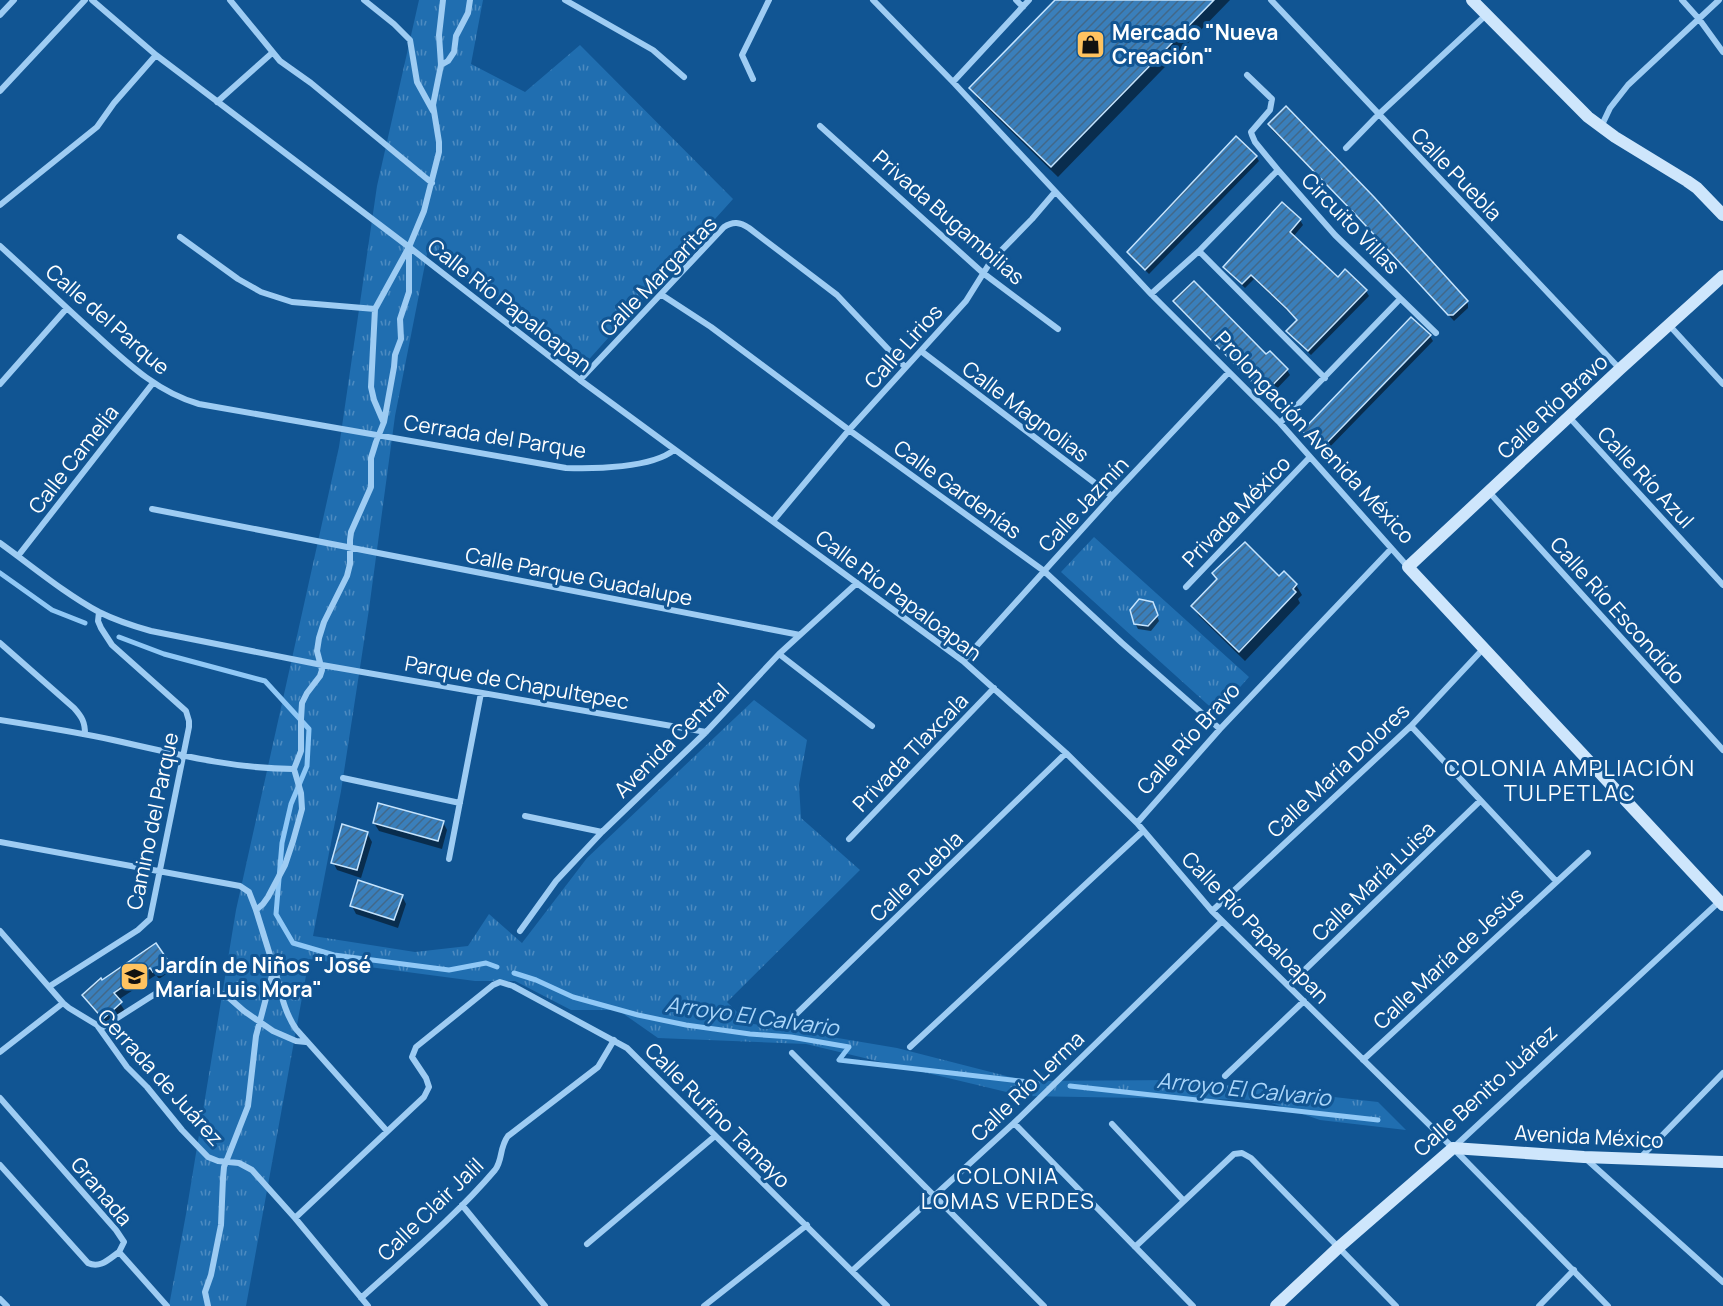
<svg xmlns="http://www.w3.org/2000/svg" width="1723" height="1306" font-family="Manrope,sans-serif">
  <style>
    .grass { fill: url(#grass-tufts) }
    .shadow { fill: #0007 }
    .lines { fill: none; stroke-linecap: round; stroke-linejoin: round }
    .stream { stroke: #90c8f6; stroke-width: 5 }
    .building { fill: url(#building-hatch); stroke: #c6e4fd; stroke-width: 1.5 }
    .street { stroke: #9eccf3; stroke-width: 6 }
    .secondary { stroke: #cee6fc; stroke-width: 12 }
    .labels { text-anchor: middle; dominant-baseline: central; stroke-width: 6; stroke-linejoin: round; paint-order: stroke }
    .poi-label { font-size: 21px; font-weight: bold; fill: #fff; stroke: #115593; text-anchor: start }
    .street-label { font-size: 21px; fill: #fff; stroke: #115593 }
    .neighbourhood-label { font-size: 22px; letter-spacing: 1.5px; fill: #fff; stroke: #115593 }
    .water-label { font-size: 22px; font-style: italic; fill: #aad6fa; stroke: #115593 }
  </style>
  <defs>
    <pattern id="grass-tufts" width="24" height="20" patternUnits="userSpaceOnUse" patternTransform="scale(1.5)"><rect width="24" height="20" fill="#206eb0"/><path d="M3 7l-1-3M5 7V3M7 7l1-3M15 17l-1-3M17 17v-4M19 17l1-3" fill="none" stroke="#4d8bc0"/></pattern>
    <pattern id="building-hatch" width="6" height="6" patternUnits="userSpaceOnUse" patternTransform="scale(1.5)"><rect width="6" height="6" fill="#3a7fbb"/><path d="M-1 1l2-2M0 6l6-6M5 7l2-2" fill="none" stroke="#426889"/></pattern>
  </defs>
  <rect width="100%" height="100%" fill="#115593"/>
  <path class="grass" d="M419 0H483L471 64 525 92 580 45 733 199 583 366 428 249 395 416 369 609 341 791 313 936 415 952 468 946 489 914 522 943 587 858 754 700 807 740 799 785 801 818 860 870 727 1002 748 1023 897 1048 1026 1081 1183 1080 1378 1102 1406 1130 1320 1120 1263 1100 1023 1096 806 1044 658 1038 618 1010H571L515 981H475L309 959 246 1306H169L186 1214 236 910 339 447 377 186Z
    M1094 537 1249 677 1217 713 1061 572Z"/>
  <path class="shadow" d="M1057 0H1230L1058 177 978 99 971 88Z
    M1270 125 1465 299 1468 304V308L1454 321 1360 219 1272 130Z
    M1256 156 1259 161 1149 274 1132 257 1129 252Z
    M1282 204 1300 220 1303 225 1293 237 1338 279 1366 291 1369 296 1311 355 1291 336 1288 331 1298 321 1254 279 1245 288 1228 272 1225 267Z
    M1175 301 1266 356 1287 370 1290 375 1268 398 1177 306Z
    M1411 319 1430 336 1433 341 1324 453 1307 436 1304 431Z
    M1214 574 1279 578 1296 585 1302 595 1298 599 1300 603 1245 661 1199 616 1193 607 1218 581Z
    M1152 603 1159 621 1151 631 1138 629 1135 623Z
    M443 822 447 830 442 849 379 831 374 823Z
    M367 833 372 842 361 878 337 870 333 862Z
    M402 896 406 904 398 928 356 914 352 906Z
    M168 963 172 970 159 979 156 975 118 1000 125 1011 108 1026 88 1003 84 996 102 982Z"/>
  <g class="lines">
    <path class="stream" d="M0 573 52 610 85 623
      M119 637 164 654 265 681 309 729 307 766 291 804 282 843 276 914 293 943 334 955 449 970 486 963 497 967
      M514 973 536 980 573 997 638 1015 686 1025 750 1034 791 1037 849 1047 839 1060 1037 1083
      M1070 1086 1378 1120"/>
  </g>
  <path class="building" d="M1055 0H1214L1051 167 969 88Z
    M1286 106 1374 197 1468 301 1453 315H1448L1355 214 1268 124Z
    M1236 136 1257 156 1145 270 1127 252Z
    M1282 202 1301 219 1290 232 1338 277 1345 269 1367 290 1308 351 1286 331 1297 320 1287 309 1251 275 1242 284 1223 267Z
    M1194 281 1266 354 1270 351 1288 369 1264 394 1173 301Z
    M1411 317 1431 335 1321 449 1302 431Z
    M1245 542 1279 576 1284 571 1297 584 1293 589 1296 592 1239 652 1191 606 1217 579 1212 573Z
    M1139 599 1153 602 1158 615 1148 626 1134 624 1130 610Z
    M378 803 444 821 438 841 373 823Z
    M342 824 368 832 357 870 331 863Z
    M358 880 403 895 394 920 350 906Z
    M156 943 169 962 153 972 150 968 114 993 122 1002 103 1019 82 995 101 978 102 980Z"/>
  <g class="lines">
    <path class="street" d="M92 0 156 55 409 247 580 380 963 661 1066 753 1137 823 1212 911 1453 1148 1608 1306
      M230 0 280 61 311 83 432 183
      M364 0 394 24 410 40 417 82 433 111
      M565 0 653 50 684 77
      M873 0 953 82 1151 294 1280 423 1408 567
      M1016 0 1023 7
      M1271 0 1620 369
      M1682 0 1699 19 1723 52
      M0 15 14 0
      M441 65 448 61 454 52 456 36 468 13 470 0
      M1247 75 1272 99 1270 110 1251 132 1252 135 1255 142 1278 170 1335 235 1436 333
      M753 79 742 55 769 0
      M953 82 1029 0
      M0 91 85 0
      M217 102 272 53
      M820 126 983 273 1058 329
      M1601 127 1610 108 1628 85 1719 0
      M1346 148 1378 115 1486 15
      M0 205 97 127 114 103 156 55
      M180 237 238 279 261 292 292 302 375 309
      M0 246C31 274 61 303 92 331 124 360 156 392 199 404L566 468C594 469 652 468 674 450
      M1199 251 1325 378
      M1151 294 1199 251 1278 170
      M662 295 711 327 849 430 1044 571 1122 643 1220 729
      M1669 325 1723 384
      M921 351 1112 496
      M580 380 724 227C733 221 740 222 749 228L837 295 905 367
      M0 384 67 308
      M1569 417 1723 585
      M383 421 374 400 371 387 375 309 409 247
      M1280 423 1400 299
      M1489 492 1723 750
      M152 509 800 635
      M773 521 849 430 966 301 991 261 1032 219 1055 192
      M0 543C32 566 64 593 99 612 115 620 133 626 151 631L322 665 706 732
      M18 556 153 383
      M1186 587 1309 458
      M0 643 74 708C82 717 85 722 85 734
      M779 654 872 726
      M963 661 1112 496 1229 372
      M0 720C38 726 76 732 113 740 172 753 233 769 294 769
      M1411 726 1556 881
      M343 778 460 803
      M525 816 602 832
      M1137 823 1220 729 1391 549
      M849 839 994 688
      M0 842 240 886 249 892 256 910
      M449 859 481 693
      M1212 911 1411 726 1483 649
      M0 931 63 1003 69 1008 97 1025 127 1067 147 1087 182 1130 208 1157 218 1161 239 1163 252 1170 295 1218 368 1306
      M520 931 556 881 602 832 706 732 779 654 857 583
      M275 970C281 991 283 1010 296 1029L387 1131
      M50 986 138 930 150 919 189 727V721L186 711 112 645 101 628 98 621 99 612
      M1288 986 1480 801
      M788 1022 1066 753
      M100 1029 155 994 166 992 216 991 227 996 244 1011 273 1031 296 1041 306 1042
      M910 1047 1143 831
      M0 1052 63 1003
      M792 1053 1044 1306
      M1363 1060 1588 853
      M1225 1076 1304 1001
      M0 1098 116 1230 124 1242 119 1252 167 1306
      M1014 1123 1193 1306
      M1112 1124 1184 1201
      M1453 1148 1721 900
      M1585 1158 1723 1282
      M1640 1158 1723 1073
      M0 1165 88 1263C100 1269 109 1259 119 1252
      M462 1205 545 1306
      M295 1218 424 1097 429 1087 426 1078 412 1057 416 1047 493 985 500 982 513 986 627 1048 887 1306
      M587 1244 715 1136
      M1135 1247 1234 1154 1242 1153 1251 1158 1396 1306
      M852 1271 1014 1123 1222 921
      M361 1298C406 1257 455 1217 495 1170 503 1160 499 1148 508 1136L598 1067 614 1040
      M0 1299 7 1306
      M208 1306 205 1292 211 1275 221 1225 223 1178 224 1167 248 1106 256 1036 274 968 256 910 263 904 268 897 285 865 293 841 302 809 301 793 294 769 301 751V719L302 703 307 693 320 676 322 670 317 651 319 638 324 622 347 576 350 564V540L351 532 371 487V458L376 442 384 422 394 367 395 355 401 339 400 319 409 292V247L424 211 439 152V142L433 105 441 65 439 35 443 0
      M704 1306 807 1225
      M1539 1306 1574 1270"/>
    <path class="secondary" d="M1472 0 1588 117 1615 137 1687 181 1697 188 1723 215
      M1723 276 1620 369 1408 567 1723 905
      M1276 1306 1339 1247 1453 1148 1584 1157 1723 1162"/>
  </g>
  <defs>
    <symbol id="shop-square" viewBox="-11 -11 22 22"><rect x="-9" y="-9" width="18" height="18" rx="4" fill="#ffc360" stroke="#115593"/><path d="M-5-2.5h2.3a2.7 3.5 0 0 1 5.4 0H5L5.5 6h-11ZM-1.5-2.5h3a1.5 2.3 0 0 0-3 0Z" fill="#111"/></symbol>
    <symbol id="school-square" viewBox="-11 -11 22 22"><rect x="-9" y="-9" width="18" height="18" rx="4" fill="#ffc360" stroke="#115593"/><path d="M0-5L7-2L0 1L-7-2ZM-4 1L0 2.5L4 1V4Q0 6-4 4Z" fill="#111"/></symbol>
  </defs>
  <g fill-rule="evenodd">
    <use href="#shop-square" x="1074" y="28" width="33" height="33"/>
    <use href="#school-square" x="118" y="960" width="33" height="33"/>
  </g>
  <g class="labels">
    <g class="poi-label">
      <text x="1112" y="32">Mercado "Nueva<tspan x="1112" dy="24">Creación"</tspan></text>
      <text x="155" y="965">Jardín de Niños "José<tspan x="155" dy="24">María Luis Mora"</tspan></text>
    </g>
    <g class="street-label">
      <text transform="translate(1457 174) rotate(46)">Calle Puebla</text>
      <text transform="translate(949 217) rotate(41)">Privada Bugambilias</text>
      <text transform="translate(1351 223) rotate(46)">Circuito Villas</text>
      <text transform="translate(658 276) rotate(-46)">Calle Margaritas</text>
      <text transform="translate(510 305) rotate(38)">Calle Río Papaloapan</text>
      <text transform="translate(108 319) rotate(41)">Calle del Parque</text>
      <text transform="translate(903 346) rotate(-48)">Calle Lirios</text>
      <text transform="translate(1552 406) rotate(-43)">Calle Río Bravo</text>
      <text transform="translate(1026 411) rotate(37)">Calle Magnolias</text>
      <text transform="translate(495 436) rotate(9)">Cerrada del Parque</text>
      <text transform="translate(1315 437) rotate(47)">Prolongación Avenida México</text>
      <text transform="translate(73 459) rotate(-52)">Calle Camelia</text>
      <text transform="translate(1646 477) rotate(47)">Calle Río Azul</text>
      <text transform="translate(958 489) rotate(36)">Calle Gardenías</text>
      <text transform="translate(1083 504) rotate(-47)">Calle Jazmín</text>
      <text transform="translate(1236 511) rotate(-46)">Privada México</text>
      <text transform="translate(579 576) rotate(11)">Calle Parque Guadalupe</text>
      <text transform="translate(899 595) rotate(37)">Calle Río Papaloapan</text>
      <text transform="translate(1618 610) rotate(48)">Calle Río Escondido</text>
      <text transform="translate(517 682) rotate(10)">Parque de Chapultepec</text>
      <text transform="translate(1188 738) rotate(-48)">Calle Río Bravo</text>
      <text transform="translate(671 740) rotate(-45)">Avenida Central</text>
      <text transform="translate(910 752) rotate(-46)">Privada Tlaxcala</text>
      <text transform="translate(1338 770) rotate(-43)">Calle María Dolores</text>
      <text transform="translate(152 821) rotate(-78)">Camino del Parque</text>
      <text transform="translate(916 876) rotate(-44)">Calle Puebla</text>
      <text transform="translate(1373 881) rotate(-44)">Calle María Luisa</text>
      <text transform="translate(1256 927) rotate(46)">Calle Río Papaloapan</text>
      <text transform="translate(1448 958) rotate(-43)">Calle María de Jesús</text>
      <text transform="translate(161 1077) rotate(48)">Cerrada de Juárez</text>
      <text transform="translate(1027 1086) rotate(-44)">Calle Río Lerma</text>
      <text transform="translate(1485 1090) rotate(-42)">Calle Benito Juárez</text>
      <text transform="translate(718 1115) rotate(45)">Calle Rufino Tamayo</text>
      <text transform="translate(1589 1136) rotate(3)">Avenida México</text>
      <text transform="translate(102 1191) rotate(50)">Granada</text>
      <text transform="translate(430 1209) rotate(-44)">Calle Clair Jalil</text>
    </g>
    <g class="neighbourhood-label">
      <text x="1570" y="768">COLONIA AMPLIACIÓN<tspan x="1570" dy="25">TULPETLAC</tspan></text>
      <text x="1008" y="1176">COLONIA<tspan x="1008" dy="25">LOMAS VERDES</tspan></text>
    </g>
    <g class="water-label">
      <text transform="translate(752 1016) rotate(8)">Arroyo El Calvario</text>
      <text transform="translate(1244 1089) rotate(6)">Arroyo El Calvario</text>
    </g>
  </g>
</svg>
